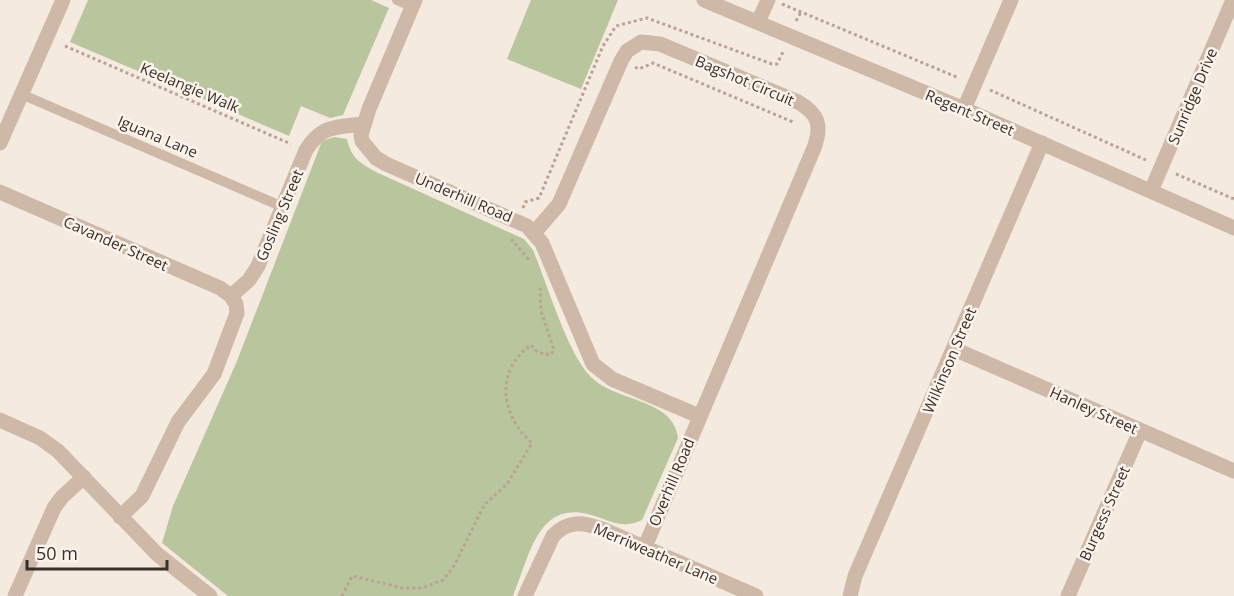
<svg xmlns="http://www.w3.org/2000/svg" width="1234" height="596" font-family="'Open Sans',sans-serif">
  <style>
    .green { fill: #b9c59d }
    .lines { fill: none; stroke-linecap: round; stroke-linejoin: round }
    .path { stroke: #baa393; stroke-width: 3; stroke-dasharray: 3 3; stroke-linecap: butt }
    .service { stroke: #ceb9a9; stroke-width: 10 }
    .minor { stroke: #ceb9a9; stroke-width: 15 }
    .tertiary { stroke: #ceb9a9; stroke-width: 15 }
    .labels { text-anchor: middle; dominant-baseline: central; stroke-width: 5; stroke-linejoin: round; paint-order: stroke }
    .street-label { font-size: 15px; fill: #3b2e29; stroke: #fbf4ec }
  </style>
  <rect width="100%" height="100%" fill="#f5eadf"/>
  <path class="green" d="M88 0H371L389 8 343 115 330 118 301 106 289 136 70 42Z
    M531 0H618L581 89 507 59Z
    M334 137 347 139C351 158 360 163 376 172L524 239 533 250C547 283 567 353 591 377 615 402 674 398 678 438L642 520C624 528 615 523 598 517 538 495 531 553 513 596H228L162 543 173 506 237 361 322 141Z"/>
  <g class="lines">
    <path class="path" d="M782 4 959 78
      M796 21 801 12
      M65 46 291 144
      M635 67 639 69 653 63 793 122
      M990 90 1146 160
      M1176 174 1234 199
      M523 208 525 202 539 198 603 46 616 26 647 18 772 64H777L783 52
      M511 239 530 261
      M342 596 352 576 403 588H422L443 580 454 566 484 505 507 484 532 443C501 416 494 371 531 345L537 352 550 355 554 350 541 311 540 286"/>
    <path class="service" d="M397 0 413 7
      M21 94 283 207"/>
    <path class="minor" d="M415 0 369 109 361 135 362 141 376 158 386 164 527 226 542 243 593 364 612 379 699 416
      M758 22 768 0
      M964 109 1011 0
      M0 143 63 0
      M1151 191 1233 0
      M0 192 220 288 231 296 236 304 237 313 214 374 178 422 142 496 120 517
      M534 233 559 204 621 61 627 51 641 42 660 44 798 102C819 114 822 126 814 148L644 549
      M231 296 249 280 258 266 306 150C322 125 336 127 363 124
      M954 349 1234 471
      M0 420 40 438 58 451 157 554 210 596
      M15 596 54 508 62 497 84 477
      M525 596 553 536C568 520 583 522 602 529L756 596
      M850 596 855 576 1042 143
      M1068 596 1140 431"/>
    <path class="tertiary" d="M704 0 964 109 1234 228"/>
  </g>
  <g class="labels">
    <g class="street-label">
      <text transform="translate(745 80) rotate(23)">Bagshot Circuit</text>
      <text transform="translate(190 87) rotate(23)">Keelangie Walk</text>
      <text transform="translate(1192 96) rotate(-67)">Sunridge Drive</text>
      <text transform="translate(970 112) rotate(23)">Regent Street</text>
      <text transform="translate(158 136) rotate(23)">Iguana Lane</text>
      <text transform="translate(464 197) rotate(23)">Underhill Road</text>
      <text transform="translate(279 215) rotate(-67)">Gosling Street</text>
      <text transform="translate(116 243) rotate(24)">Cavander Street</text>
      <text transform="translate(949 360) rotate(-67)">Wilkinson Street</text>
      <text transform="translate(1094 410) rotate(24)">Hanley Street</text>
      <text transform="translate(671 482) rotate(-67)">Overhill Road</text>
      <text transform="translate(1104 513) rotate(-66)">Burgess Street</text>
      <text transform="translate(656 553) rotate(23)">Merriweather Lane</text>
    </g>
  </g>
  <path d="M27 560v9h140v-9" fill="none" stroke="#3b2e29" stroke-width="3"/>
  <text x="36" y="560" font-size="18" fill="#3b2e29" stroke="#fbf4ec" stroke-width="4.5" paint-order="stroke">50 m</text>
</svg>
